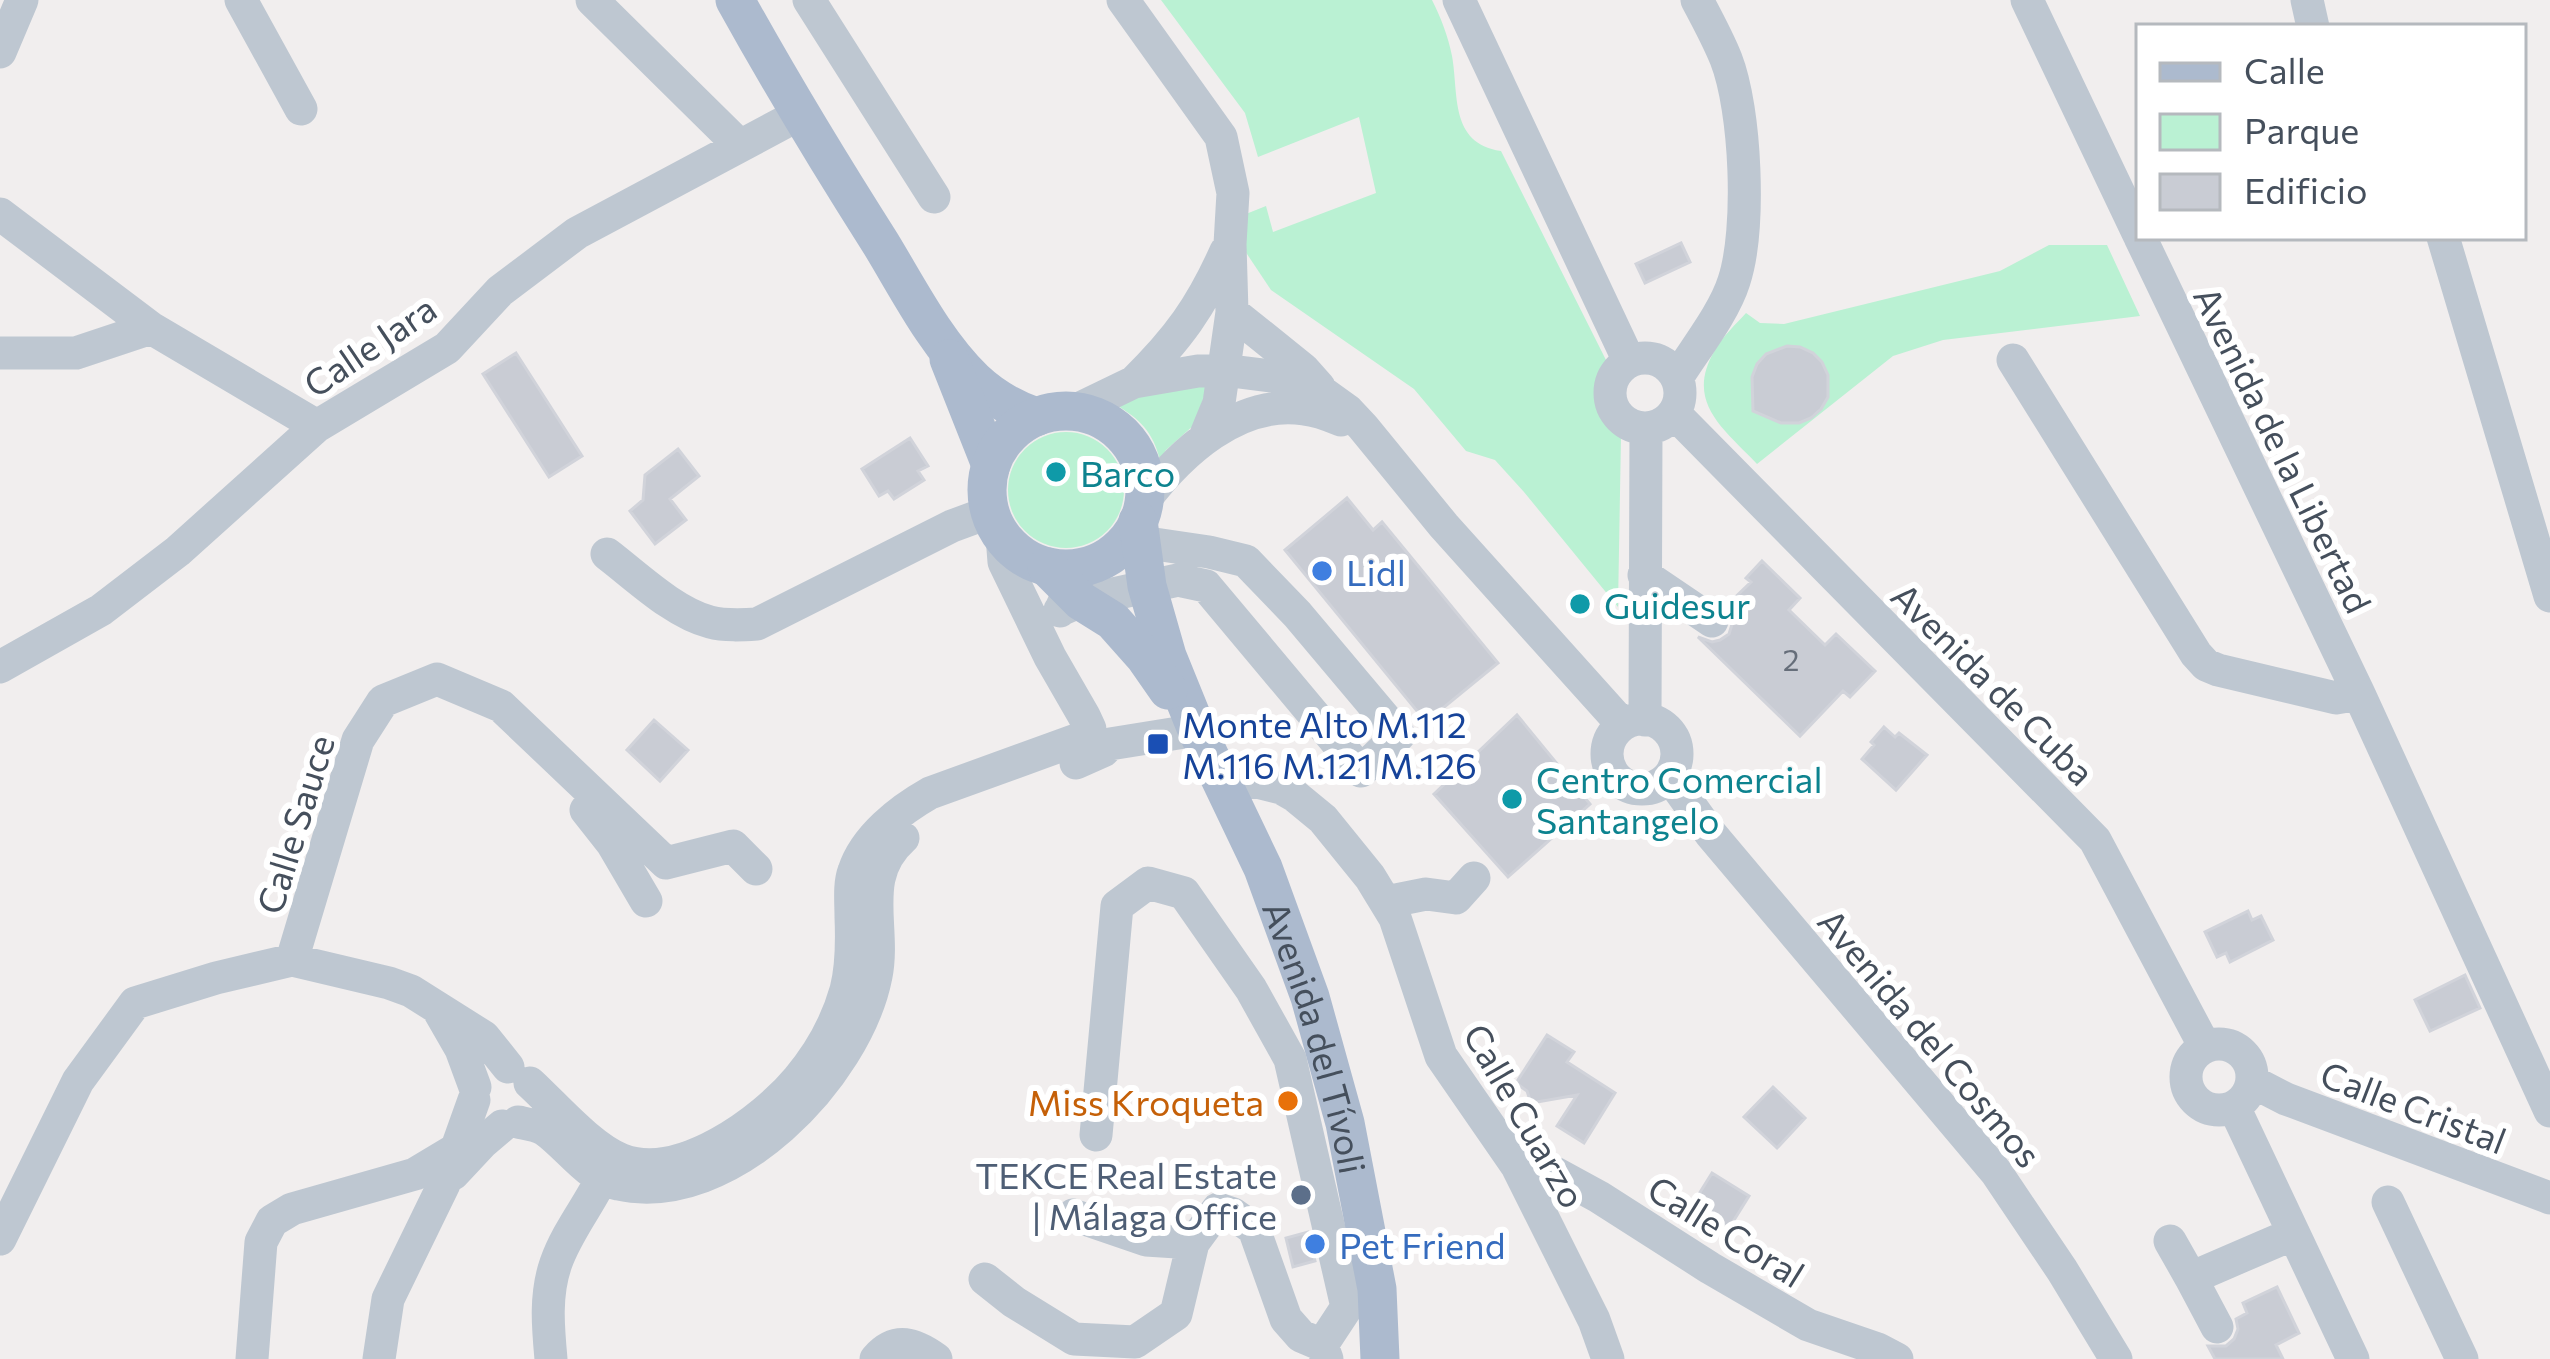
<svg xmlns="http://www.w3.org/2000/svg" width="2550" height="1359" font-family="Commissioner,sans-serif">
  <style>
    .green { fill: #baf1d3 }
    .building { fill: #c9ccd4; stroke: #d1d3da; stroke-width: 3 }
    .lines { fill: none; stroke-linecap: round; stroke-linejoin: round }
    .minor { stroke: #bec7d1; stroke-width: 33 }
    .major { stroke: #acbace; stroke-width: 39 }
    .culture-dot { fill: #0f9aa8; stroke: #fff; stroke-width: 4.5 }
    .shop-dot { fill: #3f7fe0; stroke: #fff; stroke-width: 4.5 }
    .transit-dot { fill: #1a4fb4; stroke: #fff; stroke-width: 4.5 }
    .food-dot { fill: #e8710a; stroke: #fff; stroke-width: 4.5 }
    .service-dot { fill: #5c6f8a; stroke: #fff; stroke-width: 4.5 }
    .labels { text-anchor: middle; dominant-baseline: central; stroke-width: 12; stroke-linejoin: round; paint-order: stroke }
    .number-label { font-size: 30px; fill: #666e7a }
    .street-label { font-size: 36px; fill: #454f5c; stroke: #fff }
    .culture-label { font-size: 36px; fill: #0d838f; stroke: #fff; text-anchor: start }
    .shop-label { font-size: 36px; fill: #366cbe; stroke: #fff; text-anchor: start }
    .transit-label { font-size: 36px; fill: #164399; stroke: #fff; text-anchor: start }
    .food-label { font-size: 36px; fill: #c56008; stroke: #fff; text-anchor: end }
    .service-label { font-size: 36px; fill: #4e5e75; stroke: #fff; text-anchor: end }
  </style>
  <rect width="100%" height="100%" fill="#f1eeee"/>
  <path class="green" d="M1161 0H1432C1441 18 1448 36 1452 56 1459 94 1449 143 1501 151L1607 362C1594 390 1591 419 1621 436L1618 607 1524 492 1495 460 1466 451 1414 389 1271 290 1245 251 1241 216 1266 206 1273 232 1376 193 1359 117 1258 157 1245 113Z
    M2049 245H2107L2140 316 1943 340 1893 356 1757 464C1724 429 1684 402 1715 350 1723 336 1736 324 1746 313L1760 323 1784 324 2000 271Z
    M1209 382 1194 425 1166 450 1160 460C1153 432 1140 419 1116 405L1154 391Z
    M1008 490a58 58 0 1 1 116 0a58 58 0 1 1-116 0Z"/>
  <path class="building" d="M1681 243 1690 262 1645 283 1636 264Z
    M1787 346 1800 347 1813 353 1822 362 1828 375V397L1821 409 1811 418 1799 423H1781L1753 411 1752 377 1757 364 1766 354Z
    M516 353 582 456 549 477 483 374Z
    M910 438 928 466 918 471 924 480 894 499 888 491 879 496 862 469Z
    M678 449 699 476 670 499 686 520 655 544 630 511 643 500 645 475Z
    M1347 498 1373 530 1382 522 1498 663 1426 722 1285 550Z
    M1762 561 1800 598 1789 610 1825 645 1836 634 1875 671 1850 697 1843 691 1800 736 1698 637 1712 642 1720 640 1729 634 1733 621 1726 606 1751 582 1746 578Z
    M1517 715 1590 804 1508 877 1434 794Z
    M654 720 688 750 660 781 627 750Z
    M1884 727 1895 737 1899 733 1927 755 1896 790 1862 759 1874 745 1871 742Z
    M2248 911 2252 920 2261 916 2273 940 2230 962 2226 953 2217 957 2205 932Z
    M2465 975 2480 1008 2430 1031 2415 1000Z
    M1547 1035 1574 1052 1567 1062 1615 1093 1584 1143 1557 1126 1577 1095 1531 1103 1527 1091 1516 1083Z
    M1773 1087 1805 1118 1777 1148 1744 1117Z
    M1712 1173 1749 1196 1726 1233 1689 1210Z
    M1308 1232 1315 1261 1293 1267 1286 1238Z
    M2277 1287 2299 1333 2276 1345 2283 1359H2215L2208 1346H2226L2234 1339 2238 1329 2236 1319 2247 1313 2243 1303Z"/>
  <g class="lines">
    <path class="minor" d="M241 0 301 109
      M592 0 740 146
      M809 0 934 197
      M1123 0 1221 137 1233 193 1230 244 1232 312 1219 403 1205 437
      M1459 0 1629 361
      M2027 0 2139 235
      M2307 0 2313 27
      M0 52 22 0
      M0 214 151 328 317 426
      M2140 237 2359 694 2550 1111
      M2443 237 2550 596
      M1232 312 1303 369 1319 387
      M0 353H76L151 328
      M1610 393a35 35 0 1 1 70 0a35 35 0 1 1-70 0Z
      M2013 360 2196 654 2206 665 2218 670 2336 698 2359 694
      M1677 378C1695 349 1724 313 1734 281 1751 229 1746 110 1726 59 1718 39 1707 19 1697 0
      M1134 382C1178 339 1201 307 1226 251
      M1074 411 1134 382 1198 371 1223 370 1278 377 1323 393 1348 411 1363 427 1444 526 1622 724
      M1674 413 2095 840 2205 1047
      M1144 501C1180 453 1238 399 1304 409 1317 410 1329 415 1341 420
      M607 554C636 576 674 613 710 622 725 626 742 625 757 624L952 526 990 512
      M1644 575 1712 621
      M1060 610 1081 601 1178 580 1206 586 1361 771 1399 735 1298 615 1246 561 1209 552 1141 542
      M1060 611 1069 591 1087 566
      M0 667 101 610 178 551 317 426 447 348 500 291 577 233 800 114
      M1607 754a35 35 0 1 1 70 0a35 35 0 1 1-70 0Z
      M1645 720 1646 428
      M1076 763 1103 751 1110 744 1197 730
      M1670 777 1710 833 1996 1172 2062 1270 2116 1359
      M1227 789 1253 781 1281 788 1295 796 1323 819 1370 877 1395 918 1441 1056 1517 1166 1594 1320 1608 1359
      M586 810 612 843 646 901
      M1386 902 1426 894 1456 898 1474 878
      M292 960 358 740 383 701 437 679 501 706 666 863 733 846 756 869
      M438 1009 461 1049 475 1087
      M2186 1077a33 33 0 1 1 66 0a33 33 0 1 1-66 0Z
      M2253 1082 2286 1099 2550 1198
      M530 1083C556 1107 590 1147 622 1160 680 1182 763 1121 798 1079 819 1054 837 1022 846 990 852 967 852 941 851 917 851 902 849 884 854 871 865 837 900 810 930 793L1090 735V729L1084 716 1050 657 1004 562 1002 536
      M2234 1107 2353 1359
      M518 1122C528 1124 537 1125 545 1130 569 1147 588 1178 618 1184 730 1209 856 1077 876 976 886 926 859 877 903 838
      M1096 1135 1117 906 1148 883 1184 893 1251 989 1290 1059 1347 1307 1322 1345
      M1517 1166 1555 1173 1599 1197 1710 1268 1808 1325 1878 1349 1897 1359
      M453 1174 482 1143 502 1126
      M2388 1202 2462 1359
      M1073 1215 1146 1240 1193 1243
      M0 1239 78 1081 135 1003 216 978 292 960 389 983 411 991 484 1037 508 1067
      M2170 1241 2191 1278
      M985 1279 1014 1302 1074 1339 1135 1342 1176 1314 1193 1243 1218 1209 1233 1214 1254 1229 1286 1319 1301 1336 1322 1345 1327 1359
      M2217 1327 2191 1278 2293 1234
      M252 1359 261 1242 272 1221 292 1209 415 1174 455 1150
      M379 1359 388 1299 444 1184 474 1100
      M551 1359C548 1327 545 1294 556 1263 569 1226 597 1196 610 1160
      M876 1359C896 1336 915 1344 936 1359"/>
    <g class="major">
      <path d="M735 0C781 83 830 164 881 244 909 290 935 342 974 380 992 397 1013 409 1036 417"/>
      <path d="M949 359 991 465"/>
      <circle cx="1066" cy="490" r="79"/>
      <path id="s1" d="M1138 521 1147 586 1167 656 1197 730 1263 868 1310 997 1345 1123 1377 1289 1380 1359"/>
      <path d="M1047 567 1081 601 1113 621 1145 657 1168 690"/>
    </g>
  </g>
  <g class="culture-dot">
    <circle cx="1056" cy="472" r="12"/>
    <circle cx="1580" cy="604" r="12"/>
    <circle cx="1512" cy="799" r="12"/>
  </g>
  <g class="shop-dot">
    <circle cx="1322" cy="571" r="12"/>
    <circle cx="1315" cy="1244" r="12"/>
  </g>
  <rect class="transit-dot" x="1146" y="732" width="24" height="24" rx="6"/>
  <circle class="food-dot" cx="1288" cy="1101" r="12"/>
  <circle class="service-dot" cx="1301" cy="1195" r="12"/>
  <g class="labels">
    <g class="number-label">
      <text x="1791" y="658">2</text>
    </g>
    <g class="street-label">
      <text transform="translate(369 345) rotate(-34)">Calle Jara</text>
      <text transform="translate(2284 449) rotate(64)">Avenida de la Libertad</text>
      <text transform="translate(1994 683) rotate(45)">Avenida de Cuba</text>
      <text transform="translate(294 824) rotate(-73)">Calle Sauce</text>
      <text stroke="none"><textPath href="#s1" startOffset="549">Avenida del Tívoli</textPath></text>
      <text transform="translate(1931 1037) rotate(50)">Avenida del Cosmos</text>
      <text transform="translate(2414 1106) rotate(21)">Calle Cristal</text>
      <text transform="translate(1526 1115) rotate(60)">Calle Cuarzo</text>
      <text transform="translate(1727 1230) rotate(32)">Calle Coral</text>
    </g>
    <g class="culture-label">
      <text x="1080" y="472">Barco</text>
      <text x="1604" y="604">Guidesur</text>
      <text x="1536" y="778">Centro Comercial<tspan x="1536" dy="41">Santangelo</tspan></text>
    </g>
    <g class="shop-label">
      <text x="1346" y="571">Lidl</text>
      <text x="1339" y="1244">Pet Friend</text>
    </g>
    <g class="transit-label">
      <text x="1182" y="723">Monte Alto M.112<tspan x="1182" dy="41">M.116 M.121 M.126</tspan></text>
    </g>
    <g class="food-label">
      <text x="1264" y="1101">Miss Kroqueta</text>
    </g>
    <g class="service-label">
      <text x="1277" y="1174">TEKCE Real Estate<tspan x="1277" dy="41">| Málaga Office</tspan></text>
    </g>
  </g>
  <rect x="2136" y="24" width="390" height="216" fill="#ffffff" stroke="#b5b9be" stroke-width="3"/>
  <rect x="2160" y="63" width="60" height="18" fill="#acbace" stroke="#b5b9be" stroke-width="3"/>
  <text x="2244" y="84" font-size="36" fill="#454f5c">Calle</text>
  <rect x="2160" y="114" width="60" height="36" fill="#baf1d3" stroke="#b5b9be" stroke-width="3"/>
  <text x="2244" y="144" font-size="36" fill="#454f5c">Parque</text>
  <rect x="2160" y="174" width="60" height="36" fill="#c9ccd4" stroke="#b5b9be" stroke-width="3"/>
  <text x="2244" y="204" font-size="36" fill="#454f5c">Edificio</text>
</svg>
